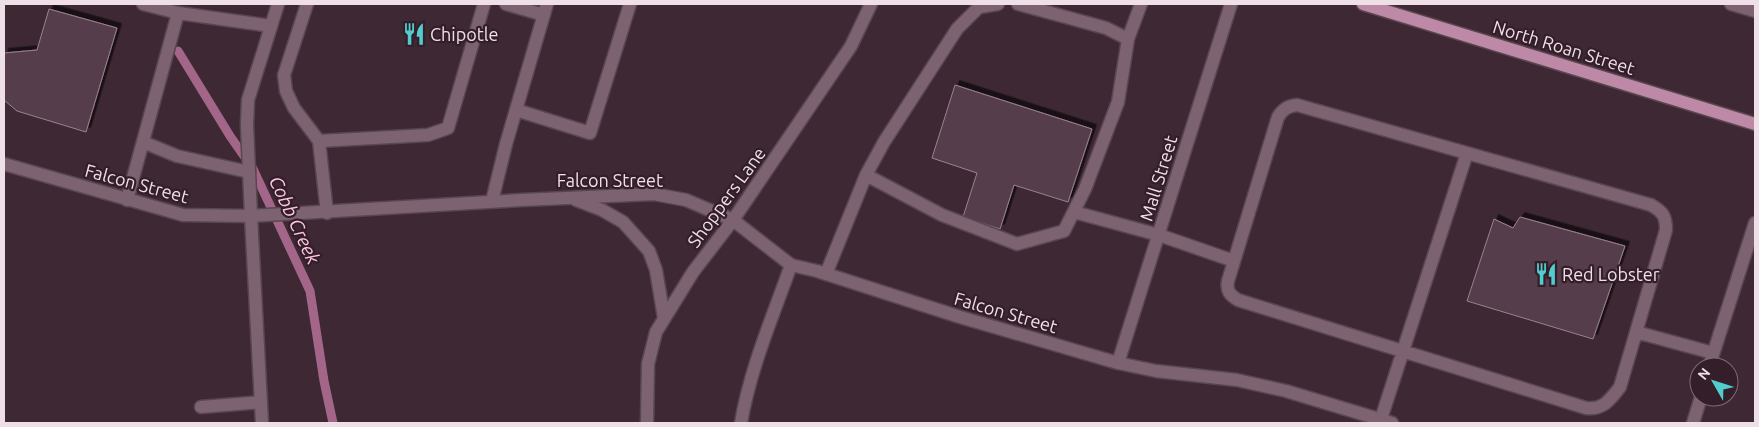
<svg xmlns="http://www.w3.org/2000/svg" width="1759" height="427" font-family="Ubuntu,sans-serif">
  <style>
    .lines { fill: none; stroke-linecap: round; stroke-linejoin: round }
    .stream { stroke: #a36689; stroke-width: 9 }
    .building { fill: #553e4b; stroke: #9c8190; filter: url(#shadow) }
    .lane-casing { stroke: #594651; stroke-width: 15 }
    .street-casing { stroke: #594651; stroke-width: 15 }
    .primary-casing { stroke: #594651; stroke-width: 15 }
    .lane { stroke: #7d6371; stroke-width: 12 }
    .street { stroke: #7d6371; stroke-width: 12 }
    .primary { stroke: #bd89a6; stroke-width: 12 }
    .labels { text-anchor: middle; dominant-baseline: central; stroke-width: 4.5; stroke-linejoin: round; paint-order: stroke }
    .poi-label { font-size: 18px; fill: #efe0e8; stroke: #331e2a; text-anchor: start }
    .street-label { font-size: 18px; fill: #efe0e8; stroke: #331e2a }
    .water-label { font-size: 19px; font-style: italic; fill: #fdc7e4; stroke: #331e2a }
  </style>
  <defs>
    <filter id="shadow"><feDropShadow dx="4.5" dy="-4.5" stdDeviation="0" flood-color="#0009"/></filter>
  </defs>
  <rect width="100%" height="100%" fill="#3e2834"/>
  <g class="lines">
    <path class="stream" d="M178 51 230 136 253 169 310 291 324 381 333 423"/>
  </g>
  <path class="building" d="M49 9 117 28 86 132 17 111 4 100V53L37 50Z
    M955 85 1092 129 1068 202 1014 185 1000 229 963 217 977 173 932 158Z
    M1520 217 1625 246 1593 339 1467 301 1494 219 1513 228Z"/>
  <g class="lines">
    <defs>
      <path id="lane" d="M143 4 178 13 271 26
        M307 4 284 75 286 91 294 108 319 141 327 213
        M506 4 544 15
        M1018 4 1106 28 1128 39
        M1731 4 1755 11
        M980 7 998 4
        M1297 105 1651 205C1663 212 1666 216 1666 230L1620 387C1610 400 1603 410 1586 408L1238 300C1230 295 1226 291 1228 281L1278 117C1283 109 1288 106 1297 105Z
        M516 110 590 133 630 4
        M319 141 428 135 448 128 484 4
        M143 142 177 156 249 172
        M866 175 942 215 1017 244 1064 231 1085 189 1118 102 1128 39 1141 4
        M127 200 178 13
        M492 201 506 144 547 4
        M1074 212 1159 235 1234 261
        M251 216 262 423
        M826 274 866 175 884 142 957 29 982 4
        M1636 332 1713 353
        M201 407 261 402
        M1381 419 1467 153
        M741 423C750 369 773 316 791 265"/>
      <path id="street" d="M4 164 183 215 251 216 522 200 654 194 686 200 733 220 791 265 817 271 960 317 1118 363 1156 371 1237 380 1286 391 1392 423
        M576 200 602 210 623 222 649 251 656 270 664 318
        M251 216 247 125 248 100 278 4
        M1118 363 1231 4
        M1709 367 1755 223
        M647 423 648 364 656 332 693 272 733 220 851 46 871 4
        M1693 423 1701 397"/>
      <path id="primary" d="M1363 4 1755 124"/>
    </defs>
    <use href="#lane" class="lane-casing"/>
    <use href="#street" class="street-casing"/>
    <use href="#primary" class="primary-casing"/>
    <use href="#lane" class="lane"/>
    <use href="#street" class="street"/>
    <use href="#primary" class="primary"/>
  </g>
  <defs>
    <symbol id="restaurant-bare" viewBox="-9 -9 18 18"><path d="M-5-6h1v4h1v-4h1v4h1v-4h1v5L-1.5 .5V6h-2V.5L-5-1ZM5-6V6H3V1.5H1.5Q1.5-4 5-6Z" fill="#52cdcd" stroke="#331e2a" stroke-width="2.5" paint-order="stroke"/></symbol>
  </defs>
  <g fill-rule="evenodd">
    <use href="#restaurant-bare" x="398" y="18" width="32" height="32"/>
    <use href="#restaurant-bare" x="1530" y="258" width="32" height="32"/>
  </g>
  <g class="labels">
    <g class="poi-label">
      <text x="430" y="34">Chipotle</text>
      <text x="1562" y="274">Red Lobster</text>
    </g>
    <g class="street-label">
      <text transform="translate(1564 47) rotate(17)">North Roan Street</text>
      <text transform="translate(1158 178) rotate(-73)">Mall Street</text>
      <text x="610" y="180">Falcon Street</text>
      <text transform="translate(137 183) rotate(15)">Falcon Street</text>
      <text transform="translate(726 197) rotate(-54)">Shoppers Lane</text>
      <text transform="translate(1006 312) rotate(16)">Falcon Street</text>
    </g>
    <g class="water-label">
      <text transform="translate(295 220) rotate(65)">Cobb Creek</text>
    </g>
  </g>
  <rect width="1759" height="427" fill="none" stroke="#efe0e8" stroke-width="10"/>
  <g transform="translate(1714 382) rotate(309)"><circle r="24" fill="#331e2a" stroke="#7e6c76"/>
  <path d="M0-4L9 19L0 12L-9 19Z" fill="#52cdcd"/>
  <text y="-8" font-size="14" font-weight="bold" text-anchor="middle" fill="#efe0e8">N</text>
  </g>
</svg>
